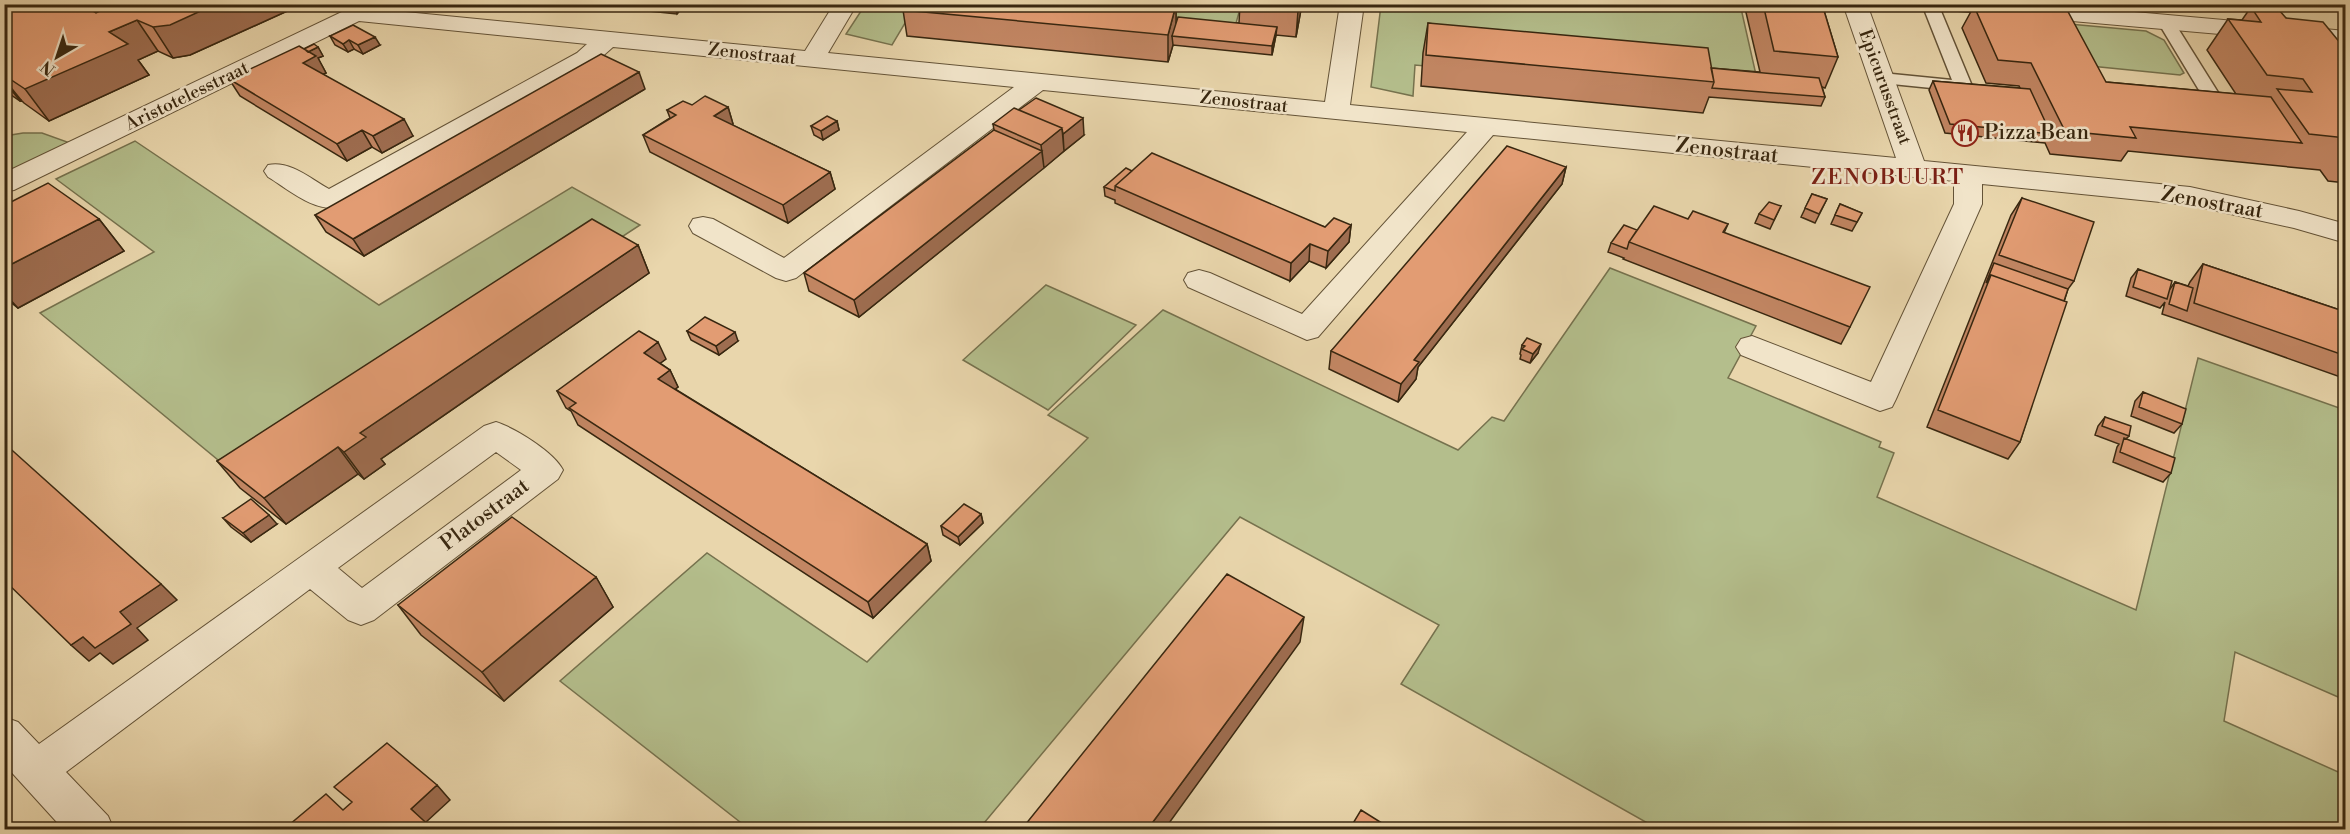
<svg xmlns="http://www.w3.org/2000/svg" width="2350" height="834" font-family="'Libre Bodoni',serif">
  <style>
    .green { fill: #b4be8c; stroke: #76724e; stroke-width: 1.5 }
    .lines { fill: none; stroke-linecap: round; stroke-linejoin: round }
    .service-casing { stroke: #645337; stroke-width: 3 }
    .minor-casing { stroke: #645337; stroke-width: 2 }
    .service { fill: #f1e4c9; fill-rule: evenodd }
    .minor { fill: #f1e4c9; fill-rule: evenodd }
    .wall { fill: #c28663; stroke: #382710; stroke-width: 1.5 }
    .shaded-wall { fill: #9e6d50; stroke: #382710; stroke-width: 1.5 }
    .building { fill: #e29c73; stroke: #382710; stroke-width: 1.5 }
    .labels { text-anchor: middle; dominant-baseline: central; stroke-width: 5; stroke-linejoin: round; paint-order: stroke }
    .far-street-label { font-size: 18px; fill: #382710; stroke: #f1e4c9 }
    .poi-label { font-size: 21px; fill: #382710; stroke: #f1e4c9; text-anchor: start }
    .street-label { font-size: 21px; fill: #382710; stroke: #f1e4c9 }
    .neighbourhood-label { font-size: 22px; letter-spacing: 1.5px; fill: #7a1f14; stroke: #f1e4c9 }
  </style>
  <rect width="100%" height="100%" fill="#e9d6ac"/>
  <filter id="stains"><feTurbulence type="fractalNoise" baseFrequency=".00333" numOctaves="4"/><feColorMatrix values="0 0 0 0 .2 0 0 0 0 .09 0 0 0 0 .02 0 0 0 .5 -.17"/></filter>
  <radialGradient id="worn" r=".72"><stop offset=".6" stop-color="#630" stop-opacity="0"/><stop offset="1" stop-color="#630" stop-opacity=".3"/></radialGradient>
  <path class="green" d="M1740 4 1759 88 1695 90 1415 65 1413 96 1371 87 1381 5Z
    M865 5H1241L1232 38 908 18 892 45 846 34Z
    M2047 22 2146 31 2164 40 2184 73 2180 75 2070 64Z
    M23 133H42L70 143 5 174V136Z
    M135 141 379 305 572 187 640 225 246 483 40 313 154 252 56 179Z
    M1610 268 1756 326 1728 378 1881 442 1879 447 1894 453 1877 497 2136 610 2198 358 2345 410V700L2235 652 2224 721 2345 775V829H1658L1401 684 1439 625 1240 517 979 829H749L560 681 707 553 867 662 1088 438 1048 415 1163 310 1458 450 1492 417 1504 421Z
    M1046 285 1136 325 1048 410 963 360Z"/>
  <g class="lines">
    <defs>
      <path id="service" d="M1922 4H1938L1972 86 1969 90 1961 91 1882 83 1876 82 1873 78 1876 74 1882 73 1952 80Z
        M2166 17 2174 22 2229 110 2226 114H2214L2211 110 2158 22Z"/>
      <path id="minor" d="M353 4H378L375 9 805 51 834 4H857L828 53 1325 102 1340 4H1364L1350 105 1896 158 1843 4H1867L1924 161 2190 187 2299 211 2346 224V243L2294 228 2190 205 1982 184V204L1896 399 1892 407 1880 411 1741 355 1736 347 1741 339 1752 336 1871 382 1954 204V181L1493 135 1318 337 1307 340 1188 287 1184 280 1188 273 1199 270 1210 273 1302 314 1467 132 1043 90 796 278 786 281 776 278 693 233 689 226 693 219 703 217 713 219 784 258 1014 87 613 47 595 63 339 207C315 213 288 189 268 177L264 171 268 165C290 160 311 179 329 189L577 53 587 44 359 21 14 190 4 192V173L348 9Z
        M1947 4H2045L2346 31V45L1958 11 1950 9Z
        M496 422C515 428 554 452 563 470L558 479 374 620 361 625 348 620 310 589 66 772 108 816 114 830H64L4 764V717L18 722 39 744 484 426ZM496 452 521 470 362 588 338 568Z"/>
    </defs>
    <use href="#service" class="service-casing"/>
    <use href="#minor" class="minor-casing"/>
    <use href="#service" class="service"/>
    <use href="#minor" class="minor"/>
  </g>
  <path class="wall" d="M4 4 96 13 294 8 190 55 173 58 158 51 138 60 149 75 49 121 24 103 21 100 20 101 4 90Z
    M580 4H685L677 14Z
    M737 4H788L784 9Z
    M1240 4H1302L1296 37 1276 35 1272 55 1173 45 1168 62 907 36 903 10 1176 5V22L1239 23Z
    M1744 4H1822L1838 57 1825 88 1822 87 1825 97 1821 106 1709 97 1703 113 1421 86 1423 53 1428 23 1711 68 1760 72Z
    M1994 4H2030L2106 82 2236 94 2207 50 2228 19 2242 20 2251 7 2286 18 2346 50V183L2328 181 2320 170 2128 151 2121 161 2050 154 2045 143 1945 133 1929 90 1933 81 2020 88 2019 86 1986 83 1962 28 1974 6 1992 8Z
    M330 36 380 45 363 54 354 49 348 52 335 45Z
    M318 47 323 56 318 58 326 73 323 74 413 136 382 153 372 147 347 161 240 96 229 79 304 49Z
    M645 89 364 256 326 232 315 215Z
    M692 105 728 107 733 124 732 125 830 172 835 189 788 223 650 152 643 135 670 118 667 110Z
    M837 121 839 130 823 140 814 135 811 126Z
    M993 124 1084 135 859 317 809 291 804 273 994 130Z
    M1566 167 1562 184 1418 367 1416 379 1398 402 1329 369 1331 351Z
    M1132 171 1325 227 1351 225 1349 242 1326 268 1309 261 1290 281 1115 203V200L1105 196 1104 187Z
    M1812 194 1827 199 1815 223 1801 217Z
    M2022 198 2074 281 2068 289 2020 442 2008 459 1927 427 2011 215Z
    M4 201 7 204 99 219 124 251 18 308 4 297Z
    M1840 204 1862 213 1852 231 1831 224Z
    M1781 206 1770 229 1755 223 1759 214Z
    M1688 219 1728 224 1724 233 1850 327 1841 344 1623 259 1624 258 1608 252 1611 243Z
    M638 245 649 273 381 459 385 464 364 479 358 474 286 524 240 488 217 461Z
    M2203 264 2346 312V379L2180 320V319V320L2162 314 2165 302 2160 308 2126 296 2131 278 2138 269 2170 289 2175 282 2188 286 2190 282Z
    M687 331 738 341 719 355 691 340Z
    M1522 345 1538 353 1530 363 1520 359 1521 355 1520 354Z
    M666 359 660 363 670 370 678 387 675 389 927 544 931 561 873 618 578 425 571 411 566 408 557 391Z
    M2143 392 2182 424 2174 433 2131 416 2135 401Z
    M2105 417 2129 436 2126 439 2171 473 2163 482 2113 462 2117 447 2119 444 2095 435 2098 426Z
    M981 514 983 523 960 545 943 535 941 526Z
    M223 518 277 524 251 542 231 527Z
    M596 577 613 607 504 701 421 635 398 605Z"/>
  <path class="shaded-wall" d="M216 4H292L294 8 190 55 173 58 153 27Z
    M674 4H685L677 14Z
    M1299 4H1302L1296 37 1298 11Z
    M1176 5V32L1172 36 1173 45 1168 62V35Z
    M137 20 158 51 138 60 149 75 49 121 25 89 109 32Z
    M1277 27 1276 35 1272 55V46Z
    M375 37 380 45 363 54 358 45Z
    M349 40 354 49 348 52 343 44Z
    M318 47 323 56 318 58 326 73 312 79 239 85Z
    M639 72 645 89 364 256 353 239Z
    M4 79 21 100 20 101 4 81Z
    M728 107 733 124 720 133 714 116Z
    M1083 118 1084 135 1064 151 1063 134Z
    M404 119 413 136 382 153 373 136Z
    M837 121 839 130 823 140 821 131Z
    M1062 128 1064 151 1044 168 1041 145Z
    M362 130 372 147 347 161 337 144Z
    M1042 151 1044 168 859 317 854 300Z
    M1566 167 1562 184 1418 367 1416 379 1398 402 1401 384 1414 360Z
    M830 172 835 189 788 223 783 205Z
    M99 219 124 251 18 308 4 293V268Z
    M1351 225 1349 242 1326 268 1328 251Z
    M1310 244 1309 261 1290 281 1291 263Z
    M638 245 649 273 381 459 385 464 364 479 344 452 360 433Z
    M735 332 738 341 719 355 716 346Z
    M658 342 666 359 651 370 644 353Z
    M1541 344 1538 353 1530 363 1533 354Z
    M670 370 678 387 666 396 658 379Z
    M338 447 358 474 286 524 264 498Z
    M981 514 983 523 960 545 958 537Z
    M269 515 277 524 251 542 243 533Z
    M927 544 931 561 873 618 868 602Z
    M596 577 613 607 504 701 482 672Z
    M161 584 177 600 137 628 148 640 113 664 100 653 89 661 71 645Z
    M1304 617 1300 642 1164 830H1147Z
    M437 785 450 800 425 823 411 809Z"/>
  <path class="building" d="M4 4H82L96 13 115 4H216L170 25 153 27 137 20 109 32 128 44 25 89 4 75V69L6 68V65L4 66Z
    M906 4H1168L1176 5 1168 35 903 10Z
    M1240 4H1299L1298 11 1240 6Z
    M1763 4H1822L1838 57 1774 51Z
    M2004 4H2030L2066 8 2106 82 2271 97 2302 143 2130 127 2136 138 2065 131 2031 63 1998 60 1974 6 2006 9Z
    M2251 7 2279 10 2286 18 2323 22 2346 50V138L2309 134 2277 89 2312 92 2303 79 2267 75 2228 19 2261 22Z
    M1178 17 1277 27 1272 46 1172 36Z
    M1428 23 1708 48 1714 82 1426 55Z
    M353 25 375 37 358 45 349 40 343 44 330 36Z
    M314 44 318 47 308 52 304 49Z
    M299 46 316 56 303 63 404 119 373 136 362 130 337 144 229 79Z
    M601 54 639 72 353 239 315 215Z
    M1711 68 1819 78 1825 97 1712 88 1714 82Z
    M1933 81 2030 89 2051 134 1950 124Z
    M705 96 728 107 714 116 830 172 783 205 643 135 676 115 667 110 683 101 692 105Z
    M1036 98 1083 118 1063 134 1062 128 1019 110Z
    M1014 108 1062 128 1041 145 993 124Z
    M827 116 837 121 821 131 811 126Z
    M994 130 1042 151 854 300 804 273Z
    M1507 146 1566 167 1414 360 1419 362 1401 384 1331 351Z
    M1152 153 1325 227 1334 218 1351 225 1328 251 1310 244 1291 263 1115 186Z
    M1126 168 1132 171 1115 186V191L1104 187Z
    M48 183 99 219 4 268V201L7 204Z
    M1812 194 1827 199 1819 214 1805 208Z
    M2022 198 2094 222 2074 281 1999 255Z
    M1769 202 1781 206 1774 220 1759 214Z
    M1840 204 1862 213 1857 222 1835 215Z
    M1654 206 1688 219 1693 211 1728 224 1723 232 1870 287 1850 327 1629 242Z
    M592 219 638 245 360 433 366 437 344 452 338 447 264 498 217 461Z
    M1624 225 1637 230 1629 242 1627 249 1611 243Z
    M1994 263 2068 289 2064 301 1991 275 1986 283Z
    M2203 264 2346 312V356L2194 303Z
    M2138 269 2172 281 2167 299 2133 287Z
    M1991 275 2067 302 2020 442 1938 410Z
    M2175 282 2193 288 2187 311 2169 304Z
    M705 317 735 332 716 346 687 331Z
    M639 331 658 342 644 353 670 370 658 379 927 544 868 602 569 408 576 403 557 391Z
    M1527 338 1541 344 1533 354 1522 349 1525 346 1522 345Z
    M2143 392 2186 409 2182 424 2139 407Z
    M2105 417 2131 426 2129 436 2102 426Z
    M2124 438 2175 458 2171 473 2120 452Z
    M4 443 161 584 120 612 131 624 95 648 83 637 71 645 4 580Z
    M251 499 269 515 243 533 223 518Z
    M964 504 981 514 958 537 941 526Z
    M512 517 596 577 482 672 398 605Z
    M1227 574 1304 617 1147 830H1021Z
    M387 743 437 785 411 809 434 830H283L326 794 343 810 352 802 334 787Z
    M1361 810 1393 830H1349Z"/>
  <defs>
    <symbol id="restaurant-ring" viewBox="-11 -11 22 22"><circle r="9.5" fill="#f1e4c9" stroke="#8f2418" stroke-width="1.5"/><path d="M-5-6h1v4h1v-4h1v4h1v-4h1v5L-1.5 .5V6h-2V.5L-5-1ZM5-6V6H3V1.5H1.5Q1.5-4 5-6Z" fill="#8f2418"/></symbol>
  </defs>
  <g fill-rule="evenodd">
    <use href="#restaurant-ring" x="1950" y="118" width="30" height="30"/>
  </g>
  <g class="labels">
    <g class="far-street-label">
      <text transform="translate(752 54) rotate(6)">Zenostraat</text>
      <text transform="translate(1885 87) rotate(70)">Epicurusstraat</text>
      <text transform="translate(187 96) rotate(-26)">Aristotelesstraat</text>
      <text transform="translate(1244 102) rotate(6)">Zenostraat</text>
    </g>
    <g class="poi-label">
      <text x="1984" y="133">Pizza Bean</text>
    </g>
    <g class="street-label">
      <text transform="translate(1727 151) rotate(6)">Zenostraat</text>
      <text transform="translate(2212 203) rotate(10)">Zenostraat</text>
      <text transform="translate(485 515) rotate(-37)">Platostraat</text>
    </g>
    <g class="neighbourhood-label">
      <text x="1888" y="177">ZENOBUURT</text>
    </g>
  </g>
  <rect width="2350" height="834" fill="none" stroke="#e9d6ac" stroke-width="24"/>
  <rect x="6" y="6" width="2338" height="822" fill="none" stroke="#382710" stroke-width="3"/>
  <rect x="12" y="12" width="2326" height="810" fill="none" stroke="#382710" stroke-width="1.5"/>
  <g transform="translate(57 57) rotate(219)" stroke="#f1e4c9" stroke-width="4.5" paint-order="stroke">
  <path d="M0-4.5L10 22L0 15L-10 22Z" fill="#382710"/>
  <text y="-9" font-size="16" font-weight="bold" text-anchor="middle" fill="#382710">N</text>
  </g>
  <rect width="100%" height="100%" filter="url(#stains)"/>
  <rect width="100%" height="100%" fill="url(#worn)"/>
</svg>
